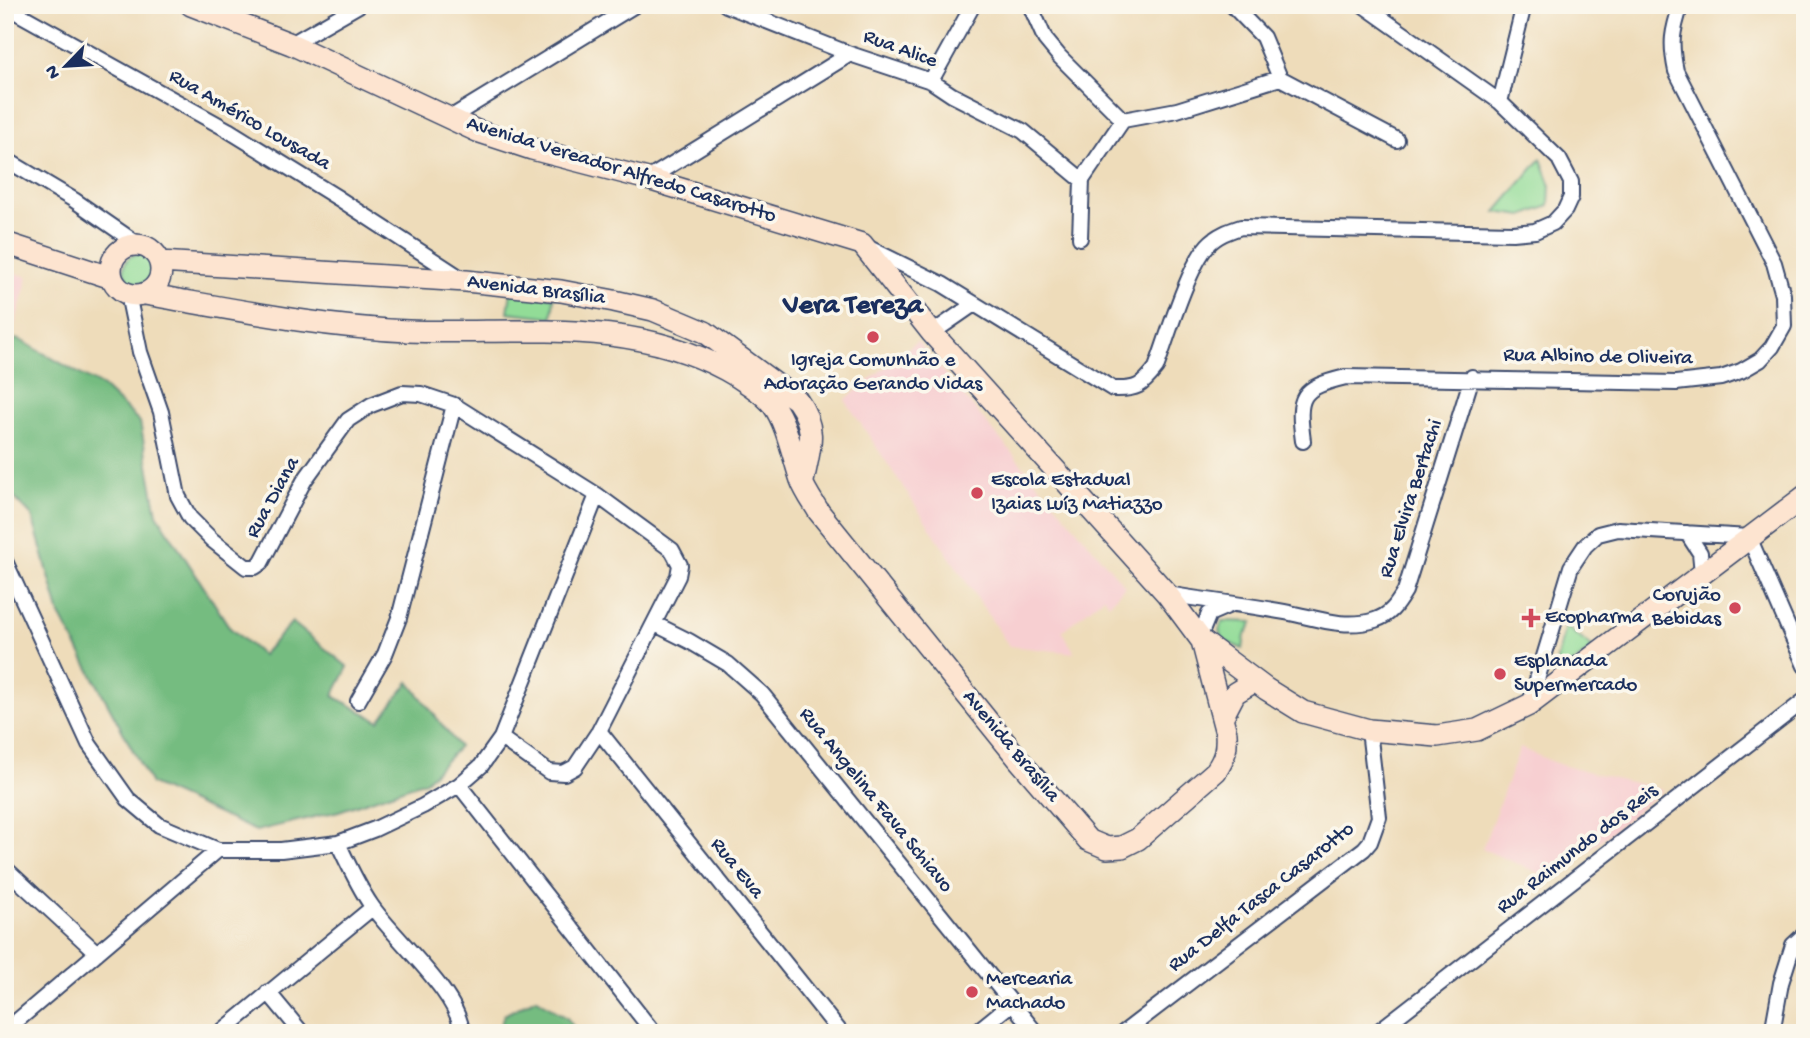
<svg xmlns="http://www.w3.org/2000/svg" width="1810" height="1038" font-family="'Gochi Hand',sans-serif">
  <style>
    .built { fill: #f7cfd1 }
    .green { fill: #92dc97; stroke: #56867a; stroke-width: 2 }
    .forest { fill: #75bc80; stroke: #48766f; stroke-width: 2 }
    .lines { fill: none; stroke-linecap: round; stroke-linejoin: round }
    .street-casing { stroke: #3b496c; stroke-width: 18 }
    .secondary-casing { stroke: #3b496c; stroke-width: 24 }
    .street { stroke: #fff; stroke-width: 14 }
    .secondary { stroke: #fde4d0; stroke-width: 21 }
    .poi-dot { fill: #d1495b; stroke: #fbf7ec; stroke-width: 2.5 }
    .labels { text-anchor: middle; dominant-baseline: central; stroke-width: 7; stroke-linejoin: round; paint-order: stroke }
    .street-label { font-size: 21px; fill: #1b2f5e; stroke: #fbf7ec }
    .poi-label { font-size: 21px; fill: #1b2f5e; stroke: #fbf7ec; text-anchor: start }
    .district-label { font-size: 28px; font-weight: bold; fill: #1b2f5e; stroke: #fbf7ec }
  </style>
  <rect width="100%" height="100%" fill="#fbf7ec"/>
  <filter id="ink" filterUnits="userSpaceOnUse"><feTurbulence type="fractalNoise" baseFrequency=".0143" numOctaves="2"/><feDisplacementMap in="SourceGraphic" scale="14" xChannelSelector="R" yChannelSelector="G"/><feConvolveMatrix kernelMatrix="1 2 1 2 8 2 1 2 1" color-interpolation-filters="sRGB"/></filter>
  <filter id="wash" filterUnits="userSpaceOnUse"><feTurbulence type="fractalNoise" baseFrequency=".00686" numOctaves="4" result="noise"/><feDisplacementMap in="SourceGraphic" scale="28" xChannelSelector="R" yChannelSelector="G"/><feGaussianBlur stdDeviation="1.57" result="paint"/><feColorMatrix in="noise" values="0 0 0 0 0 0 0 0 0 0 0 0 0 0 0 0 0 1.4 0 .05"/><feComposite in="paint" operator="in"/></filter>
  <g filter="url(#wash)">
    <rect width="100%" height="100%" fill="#eedcba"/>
    <path class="built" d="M5 270 28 277 13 332 5 331Z
      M917 341 1125 586 1109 604 1104 597 1062 631 1075 653 1009 646 845 400Z
      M1520 748 1561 765 1663 790 1553 879 1482 849Z"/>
    <path class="green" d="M1541 159 1550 183 1549 206 1523 216 1496 212Z
      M124 269a15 15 0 1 1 30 0a15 15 0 1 1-30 0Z
      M511 292 554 297 552 317 508 312Z
      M1223 621 1253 622 1245 635 1243 649 1222 640 1219 630Z
      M1565 626 1593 648 1568 667 1556 664Z"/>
    <path class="forest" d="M5 338 20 340 103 387 140 422 157 514 230 628 262 655 292 622 348 667 333 696 379 721 409 682 459 747 426 781 339 811 256 831 151 784 60 615 32 516 5 488Z
      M536 998 567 1018 578 1033H497L504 1015Z"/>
  </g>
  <g filter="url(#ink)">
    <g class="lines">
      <defs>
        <path id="street" d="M726 5 850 54 931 81 952 95 1023 131 1082 180
          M1030 5 1045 39 1059 56 1123 120 1177 110 1280 78 1397 140
          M1232 5 1263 37 1280 78
          M5 6 228 130 338 198 464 280
          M291 44 359 5
          M931 81 973 5
          M1500 102 1524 5
          M450 118 635 5
          M5 159 74 200 139 245
          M648 179 850 54
          M1082 180 1123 120
          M1080 238 1082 180
          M869 248 942 284 1113 389C1137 390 1142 386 1156 368 1167 338 1188 267 1208 245 1217 235 1229 231 1241 227L1513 233 1535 231 1553 223 1565 210 1571 197V182L1559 159 1500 102 1363 5
          M128 294 140 352 161 412 178 496 190 518 212 540 246 567H255L261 563 304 481 348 420 371 405 402 393 421 394 454 405 597 495 672 550 680 565 678 576 599 731 575 767 564 773 549 772 501 738
          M932 333 974 304
          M1303 441C1297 396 1300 388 1346 377L1676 383 1721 378 1741 371 1760 360 1772 347 1784 326 1783 295 1774 263 1676 71C1670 43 1672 32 1681 5
          M1687 533 1700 553 1702 573
          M5 561 89 744 128 799 159 825 218 850H281L338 843 375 829 423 806 459 785 481 766 501 738 597 495
          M1167 594C1208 601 1250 605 1290 613 1319 619 1346 629 1375 620 1391 615 1397 604 1405 591L1472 377
          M655 624 689 641 728 664 762 694 1036 1033
          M1202 641V631L1209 614 1230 605
          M358 701 385 654 399 618 454 405
          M1530 703 1571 567 1585 546 1598 534 1618 529 1749 537 1805 666
          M599 731 841 1033
          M459 785 654 1033
          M338 843C348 864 358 886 371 905 394 939 460 994 462 1033
          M5 868 97 953
          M268 992 302 1033
          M5 1031 218 850
          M220 1033 372 908
          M975 1033 1012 1003
          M1123 1033 1364 849 1370 842 1379 817 1369 730
          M1376 1033 1805 700
          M1772 1033 1781 983 1793 945 1805 934"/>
        <path id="secondary" d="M191 5 291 44 477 131 532 149 648 179 862 244 932 333 1167 594 1202 641 1266 689 1303 712 1369 730 1437 736 1477 730 1529 705 1805 496
          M5 243 112 278
          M111 270a25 25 0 1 1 50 0a25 25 0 1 1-50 0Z
          M160 262 466 281 561 291 614 301 653 310 705 332 797 400C818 429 810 448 803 481
          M145 294C232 309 319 327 408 331 516 335 627 316 726 370 739 377 764 393 773 405 787 424 793 457 801 480 805 491 813 502 819 512L1020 761 1088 840 1107 848 1122 847 1138 839 1216 771C1225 758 1227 749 1226 733L1202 641
          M1223 716 1235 693 1255 681"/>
      </defs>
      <use href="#street" class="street-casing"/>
      <use href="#secondary" class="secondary-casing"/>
      <use href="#street" class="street"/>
      <use href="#secondary" class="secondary"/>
    </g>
  </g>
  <g class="poi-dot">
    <circle cx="873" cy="337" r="7"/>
    <circle cx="977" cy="493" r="7"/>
    <circle cx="1735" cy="608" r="7"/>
    <path d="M1527.5 607.5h7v7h7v7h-7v7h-7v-7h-7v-7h7z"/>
    <circle cx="1500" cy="674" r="7"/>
    <circle cx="972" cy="992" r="7"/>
  </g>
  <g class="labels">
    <g class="street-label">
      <text transform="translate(900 50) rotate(20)">Rua Alice</text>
      <text transform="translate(249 121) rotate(30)">Rua Américo Lousada</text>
      <text transform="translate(621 171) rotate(17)">Avenida Vereador Alfredo Casarotto</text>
      <text transform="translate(536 291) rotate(7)">Avenida Brasília</text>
      <text transform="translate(1598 358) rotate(1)">Rua Albino de Oliveira</text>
      <text transform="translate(274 498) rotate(-61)">Rua Diana</text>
      <text transform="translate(1412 499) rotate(-72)">Rua Elvira Bertachi</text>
      <text transform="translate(1010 747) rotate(50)">Avenida Brasília</text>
      <text transform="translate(875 801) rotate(51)">Rua Angelina Fava Schiavo</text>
      <text transform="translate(1578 850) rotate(-38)">Rua Raimundo dos Reis</text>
      <text transform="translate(736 869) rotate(51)">Rua Eva</text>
      <text transform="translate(1262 898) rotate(-38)">Rua Delfa Tasca Casarotto</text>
    </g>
    <g class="poi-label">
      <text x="873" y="361" text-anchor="middle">Igreja Comunhão e<tspan x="873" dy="24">Adoração Gerando Vidas</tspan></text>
      <text x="991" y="481">Escola Estadual<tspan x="991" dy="24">Izaias Luíz Matiazzo</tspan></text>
      <text x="1721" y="596" text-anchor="end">Corujão<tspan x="1721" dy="24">Bebidas</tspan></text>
      <text x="1545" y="618">Ecopharma</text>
      <text x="1514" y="662">Esplanada<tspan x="1514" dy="24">Supermercado</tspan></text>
      <text x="986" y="980">Mercearia<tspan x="986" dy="24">Machado</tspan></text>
    </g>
    <g class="district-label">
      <text x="853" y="306">Vera Tereza</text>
    </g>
  </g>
  <rect width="1810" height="1038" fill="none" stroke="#fbf7ec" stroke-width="28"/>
  <g transform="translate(66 66) rotate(245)" stroke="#fbf7ec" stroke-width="5" paint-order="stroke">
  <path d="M0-5L12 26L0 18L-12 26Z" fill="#1b2f5e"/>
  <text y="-10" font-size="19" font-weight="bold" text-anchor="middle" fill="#1b2f5e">N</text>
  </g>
</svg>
